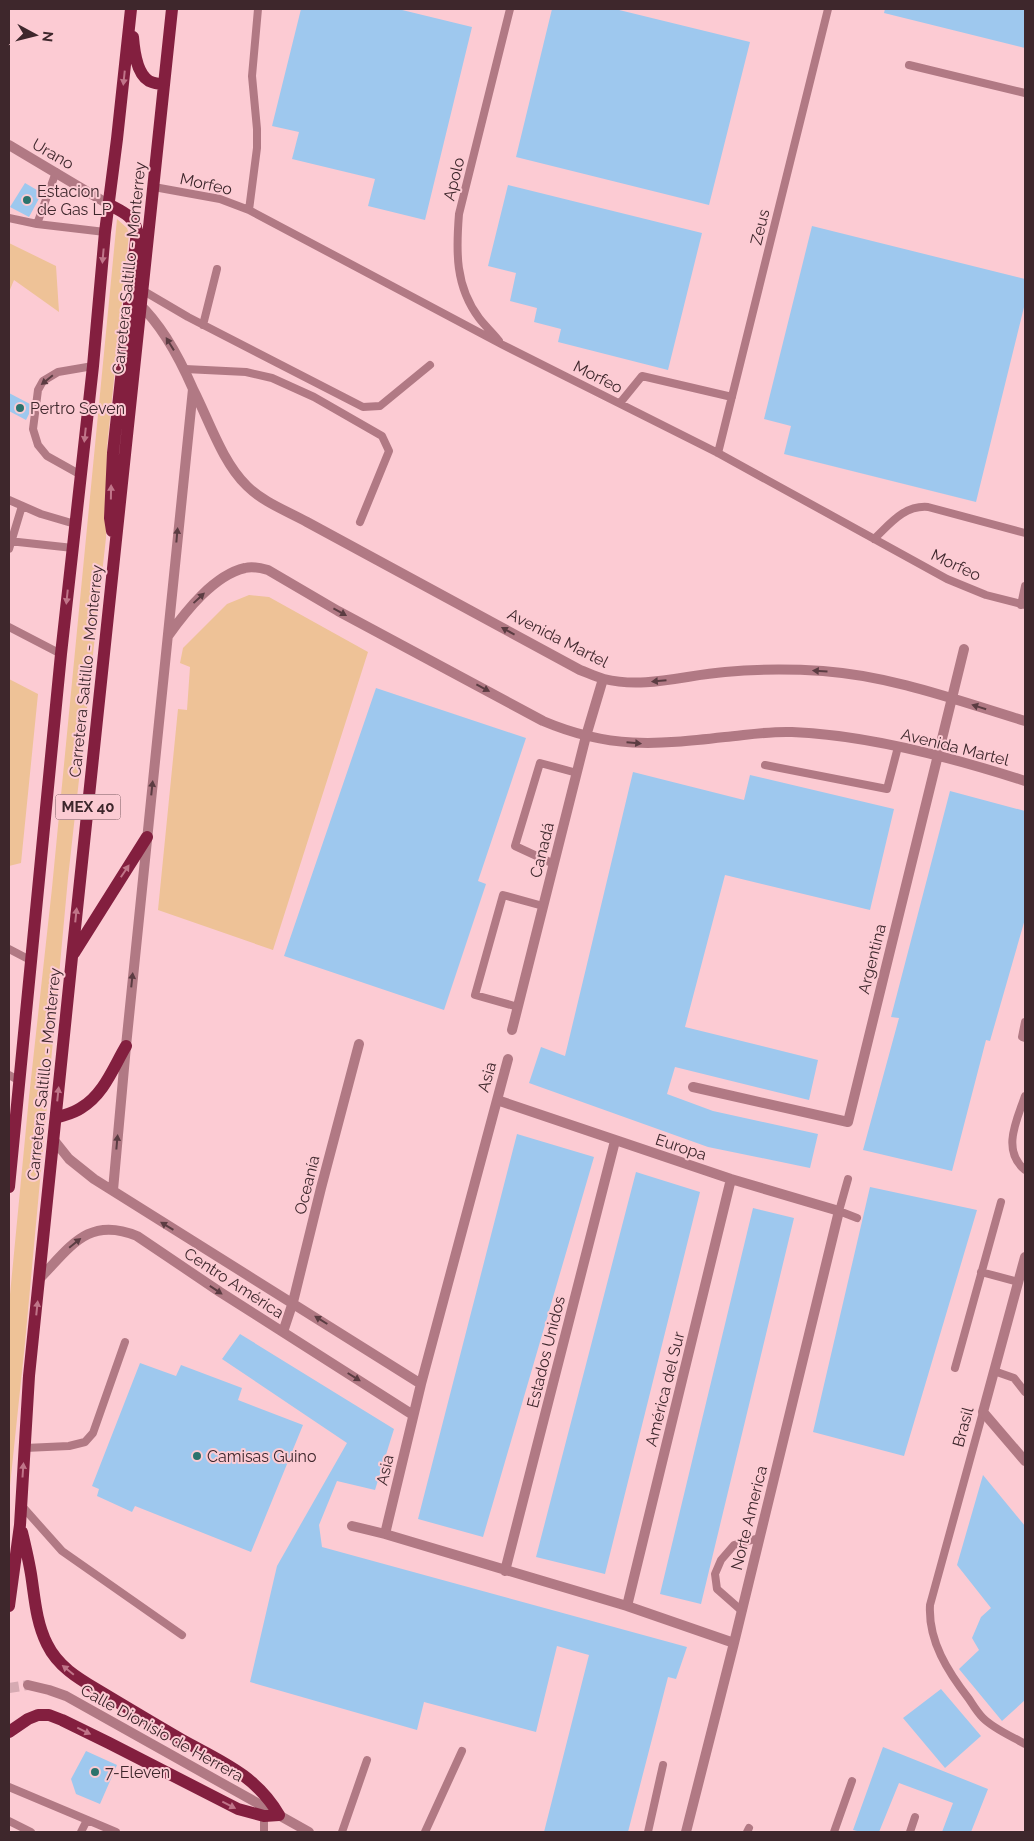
<svg xmlns="http://www.w3.org/2000/svg" width="1034" height="1841" font-family="Raleway,sans-serif">
  <style>
    .green { fill: #eec297 }
    .building { fill: #9ec8ee }
    .lines { fill: none; stroke-linecap: round; stroke-linejoin: round }
    .tertiary-tunnel { stroke: #d6aab2; stroke-width: 10; stroke-dasharray: 10 5; stroke-linecap: butt }
    .service { stroke: #b17984; stroke-width: 8 }
    .minor { stroke: #b17984; stroke-width: 10 }
    .tertiary { stroke: #b17984; stroke-width: 10 }
    .primary { stroke: #831f3f; stroke-width: 12 }
    .oneway { fill: #c07589 }
    .oneway2 { fill: #5b3c42 }
    .poi-dot { fill: #2b736d; stroke: #fccbd3; stroke-width: 2 }
    .labels { text-anchor: middle; dominant-baseline: central; stroke-width: 4; stroke-linejoin: round; paint-order: stroke }
    .shield { fill: #fccbd3; stroke: #77585e; stroke-width: 1 }
    .shield-label { font-size: 15px; font-weight: bold; fill: #3e272c }
    .street-label { font-size: 16px; fill: #3e272c; stroke: #fccbd3 }
    .poi-label { font-size: 16px; fill: #3e272c; stroke: #fccbd3; text-anchor: start }
  </style>
  <rect width="100%" height="100%" fill="#fccbd3"/>
  <path class="green" d="M117 219 127 228 129 234 107 447 106 538 68 878 25 1343 9 1495V1305L29 1097 52 888Z
    M9 243 56 266 59 312 14 280 9 292Z
    M249 595 269 597 368 652 273 950 158 910 178 709 187 710 190 667 180 663 183 648 227 604Z
    M9 679 38 694 21 863 9 866Z"/>
  <path class="building" d="M301 9H398L472 27 425 220 368 206 375 179 292 159 299 132 272 126Z
    M552 9H615L750 42 709 205 516 157Z
    M885 9H1025V48L884 13Z
    M25 183 42 193 29 217 10 207Z
    M508 185 702 233 668 370 558 342 561 329 534 322 537 308 510 301 516 273 488 266Z
    M812 226 1025 279V303L976 502 784 454 791 426 764 419Z
    M9 393 30 404 29 414 26 420 9 411Z
    M376 688 526 738 478 881 486 884 444 1010 284 956Z
    M633 772 744 800 750 775 894 809 870 910 725 875 685 1027 818 1060 809 1100 675 1067 667 1094 713 1111 818 1134 810 1168 708 1147 529 1083 541 1047 565 1056Z
    M950 791 1025 811V919L990 1041 986 1040 952 1171 863 1150 899 1018 891 1017Z
    M517 1134 594 1157 483 1537 418 1519Z
    M636 1172 700 1192 605 1574 536 1557Z
    M870 1187 977 1210 904 1456 813 1432Z
    M753 1208 794 1218 701 1604 660 1594Z
    M240 1334 394 1429 375 1490 337 1481 319 1525 322 1547 687 1647 676 1679 668 1677 628 1832H544L589 1655 557 1646 536 1732 424 1702 417 1730 250 1682 277 1566 347 1443 222 1359Z
    M140 1363 176 1376 181 1365 242 1388 238 1400 303 1425 251 1552 135 1506 132 1512 97 1496 99 1489 92 1486Z
    M983 1475 1025 1526V1700L1002 1721 959 1669 979 1650 972 1638 981 1617 991 1608 957 1565Z
    M941 1689 981 1736 945 1768 903 1718Z
    M883 1747 988 1789 971 1832H942L953 1803 899 1783 879 1832H861L853 1830Z
    M86 1751 117 1765 100 1804 76 1794 71 1779Z"/>
  <g class="lines">
    <path class="tertiary-tunnel" d="M9 1688 28 1685"/>
    <path class="service" d="M909 65 1025 93
      M154 187 220 199 249 210 503 345 718 453 947 579 986 595 1025 605
      M249 210 257 148V129L252 76 258 9
      M9 218 37 224 105 232
      M37 224 56 172
      M142 290 188 317 363 407 380 406 430 365
      M203 325 217 269
      M499 341C493 333 485 326 479 318 455 286 456 251 459 214L510 9
      M185 369 246 372 272 378 314 397 382 436 389 451 360 522
      M620 403 642 376 732 397
      M718 453 828 9
      M81 475 47 456 38 445 33 429 38 390 43 381 58 372 93 366
      M9 500 41 514 75 524
      M874 539C890 524 904 505 928 507L1025 533
      M9 541 73 548
      M9 549 22 506
      M1021 605 1025 586
      M9 627 61 654
      M765 765 887 789 898 747
      M554 864 515 846 540 763 577 773
      M9 949 32 961
      M518 1007 475 995 503 895 543 906
      M1025 1022 1022 1037 1025 1038
      M9 1075 18 1080
      M1025 1096C1017 1120 1001 1150 1025 1170
      M848 1179 839 1211 857 1218
      M981 1272 1018 1282
      M955 1368 1001 1202
      M994 1371 1014 1378 1025 1392
      M983 1412 930 1605C928 1641 948 1672 969 1699 973 1705 977 1712 983 1718 994 1729 1011 1736 1025 1744
      M25 1448 69 1446 85 1442 93 1433 125 1342
      M21 1505 62 1551 182 1635
      M742 1611 717 1589 715 1574 721 1560 734 1545 759 1538
      M9 1787 116 1832
      M264 1814V1832
      M9 1821 31 1832
      M81 1832 87 1820
      M342 1832 367 1760
      M425 1832 462 1751
      M648 1832 663 1765
      M747 1832 749 1828
      M834 1832 852 1781
      M910 1832 915 1817"/>
    <path class="minor" d="M193 389C209 420 222 462 247 486 263 502 287 511 307 522L580 670C588 673 596 677 604 679 645 689 685 675 725 672 757 669 791 669 823 671 892 676 959 701 1025 721
      M168 636C186 611 214 575 245 568 253 566 261 568 268 570L338 611 543 721C609 749 655 745 725 737 747 735 770 731 792 732 867 735 954 758 1025 781
      M512 1030 586 736 603 679
      M693 1087 848 1122 964 649
      M497 1100 731 1179 839 1211 734 1643 686 1832
      M53 1139 69 1159 94 1179 421 1384
      M113 1190 126 1046 193 389C180 359 163 326 138 303
      M1025 1257 983 1412 1025 1461
      M41 1277C71 1246 89 1216 137 1236L220 1292 413 1415
      M283 1332 293 1302 321 1188 359 1044
      M352 1526 385 1534 627 1606 734 1643
      M385 1534 421 1384 508 1059
      M505 1571 615 1141
      M627 1606 731 1179"/>
    <path class="tertiary" d="M9 145 108 204
      M28 1685 49 1690 66 1696 309 1832"/>
    <path class="primary" d="M133 37C134 50 136 73 149 81 153 83 159 84 164 84
      M108 204C120 211 134 215 137 231L113 453 110 518 112 531
      M74 953 147 837
      M56 1118C64 1115 74 1113 81 1108 104 1094 113 1068 126 1046
      M9 1187 61 654 93 366 105 232 117 139 131 9
      M22 1532C26 1549 30 1565 32 1581 35 1602 37 1624 47 1644 59 1669 83 1681 106 1695 131 1710 156 1725 182 1740 220 1761 256 1775 279 1815
      M9 1606 20 1525 29 1376 72 957 172 9
      M9 1732 28 1719 38 1715H49L62 1720 109 1743 238 1809 264 1816 279 1815"/>
  </g>
  <defs><path id="oneway-solid" d="M-6-.8H1V-3.2L6.5 0L1 3.2V.8H-6Z" transform="scale(1.25)"/></defs>
  <g class="oneway">
    <use href="#oneway-solid" transform="translate(124 78) rotate(96)"/>
    <use href="#oneway-solid" transform="translate(103 256) rotate(95)"/>
    <use href="#oneway-solid" transform="translate(85 435) rotate(96)"/>
    <use href="#oneway-solid" transform="translate(111 492) rotate(-89)"/>
    <use href="#oneway-solid" transform="translate(67 597) rotate(96)"/>
    <use href="#oneway-solid" transform="translate(125 871) rotate(-56)"/>
    <use href="#oneway-solid" transform="translate(76 915) rotate(-84)"/>
    <use href="#oneway-solid" transform="translate(58 1094) rotate(-84)"/>
    <use href="#oneway-solid" transform="translate(37 1308) rotate(-84)"/>
    <use href="#oneway-solid" transform="translate(23 1470) rotate(-86)"/>
    <use href="#oneway-solid" transform="translate(68 1670) rotate(-141)"/>
    <use href="#oneway-solid" transform="translate(84 1731) rotate(26)"/>
    <use href="#oneway-solid" transform="translate(229 1805) rotate(27)"/>
  </g>
  <g class="oneway2">
    <use href="#oneway-solid" transform="translate(170 344) rotate(-122)"/>
    <use href="#oneway-solid" transform="translate(47 380) rotate(141)"/>
    <use href="#oneway-solid" transform="translate(177 535) rotate(-85)"/>
    <use href="#oneway-solid" transform="translate(199 598) rotate(-43)"/>
    <use href="#oneway-solid" transform="translate(340 612) rotate(29)"/>
    <use href="#oneway-solid" transform="translate(508 631) rotate(-151)"/>
    <use href="#oneway-solid" transform="translate(820 671) rotate(-177)"/>
    <use href="#oneway-solid" transform="translate(659 681) rotate(175)"/>
    <use href="#oneway-solid" transform="translate(483 688) rotate(28)"/>
    <use href="#oneway-solid" transform="translate(979 707) rotate(-163)"/>
    <use href="#oneway-solid" transform="translate(634 743) rotate(5)"/>
    <use href="#oneway-solid" transform="translate(152 788) rotate(-84)"/>
    <use href="#oneway-solid" transform="translate(132 980) rotate(-84)"/>
    <use href="#oneway-solid" transform="translate(117 1142) rotate(-85)"/>
    <use href="#oneway-solid" transform="translate(167 1226) rotate(-149)"/>
    <use href="#oneway-solid" transform="translate(75 1243) rotate(-39)"/>
    <use href="#oneway-solid" transform="translate(216 1290) rotate(34)"/>
    <use href="#oneway-solid" transform="translate(321 1320) rotate(-148)"/>
    <use href="#oneway-solid" transform="translate(354 1377) rotate(32)"/>
  </g>
  <g class="poi-dot">
    <circle cx="27" cy="200" r="5"/>
    <circle cx="20" cy="408" r="5"/>
    <circle cx="197" cy="1456" r="5"/>
    <circle cx="95" cy="1772" r="5"/>
  </g>
  <g class="labels">
    <rect class="shield" x="55.5" y="794.5" width="65" height="25" rx="4"/>
    <g class="shield-label">
      <text x="88" y="807">MEX 40</text>
    </g>
    <g class="street-label">
      <text transform="translate(53 154) rotate(30)">Urano</text>
      <text transform="translate(454 179) rotate(-76)">Apolo</text>
      <text transform="translate(206 184) rotate(12)">Morfeo</text>
      <text transform="translate(760 227) rotate(-76)">Zeus</text>
      <text transform="translate(129 268) rotate(-84)">Carretera Saltillo - Monterrey</text>
      <text transform="translate(598 377) rotate(27)">Morfeo</text>
      <text transform="translate(956 565) rotate(25)">Morfeo</text>
      <text transform="translate(558 638) rotate(27)">Avenida Martel</text>
      <text transform="translate(86 671) rotate(-84)">Carretera Saltillo - Monterrey</text>
      <text transform="translate(955 747) rotate(14)">Avenida Martel</text>
      <text transform="translate(542 850) rotate(-76)">Canadá</text>
      <text transform="translate(872 959) rotate(-76)">Argentina</text>
      <text transform="translate(44 1074) rotate(-84)">Carretera Saltillo - Monterrey</text>
      <text transform="translate(487 1077) rotate(-74)">Asia</text>
      <text transform="translate(681 1147) rotate(18)">Europa</text>
      <text transform="translate(307 1185) rotate(-76)">Oceanía</text>
      <text transform="translate(234 1283) rotate(33)">Centro América</text>
      <text transform="translate(546 1352) rotate(-76)">Estados Unidos</text>
      <text transform="translate(665 1389) rotate(-76)">América del Sur</text>
      <text transform="translate(963 1427) rotate(-75)">Brasil</text>
      <text transform="translate(385 1470) rotate(-77)">Asia</text>
      <text transform="translate(749 1518) rotate(-76)">Norte America</text>
      <text transform="translate(162 1733) rotate(29)">Calle Dionisio de Herrera</text>
    </g>
    <g class="poi-label">
      <text x="37" y="191">Estacion<tspan x="37" dy="18">de Gas LP</tspan></text>
      <text x="30" y="408">Pertro Seven</text>
      <text x="207" y="1456">Camisas Guino</text>
      <text x="105" y="1772">7-Eleven</text>
    </g>
  </g>
  <rect width="1034" height="1841" fill="none" stroke="#3e272c" stroke-width="20"/>
  <g transform="translate(35 35) rotate(97)" stroke="#fccbd3" stroke-width="4" paint-order="stroke">
  <path d="M0-4L9 19L0 12L-9 19Z" fill="#3e272c"/>
  <text y="-8" font-size="14" font-weight="bold" text-anchor="middle" fill="#3e272c">N</text>
  </g>
</svg>
